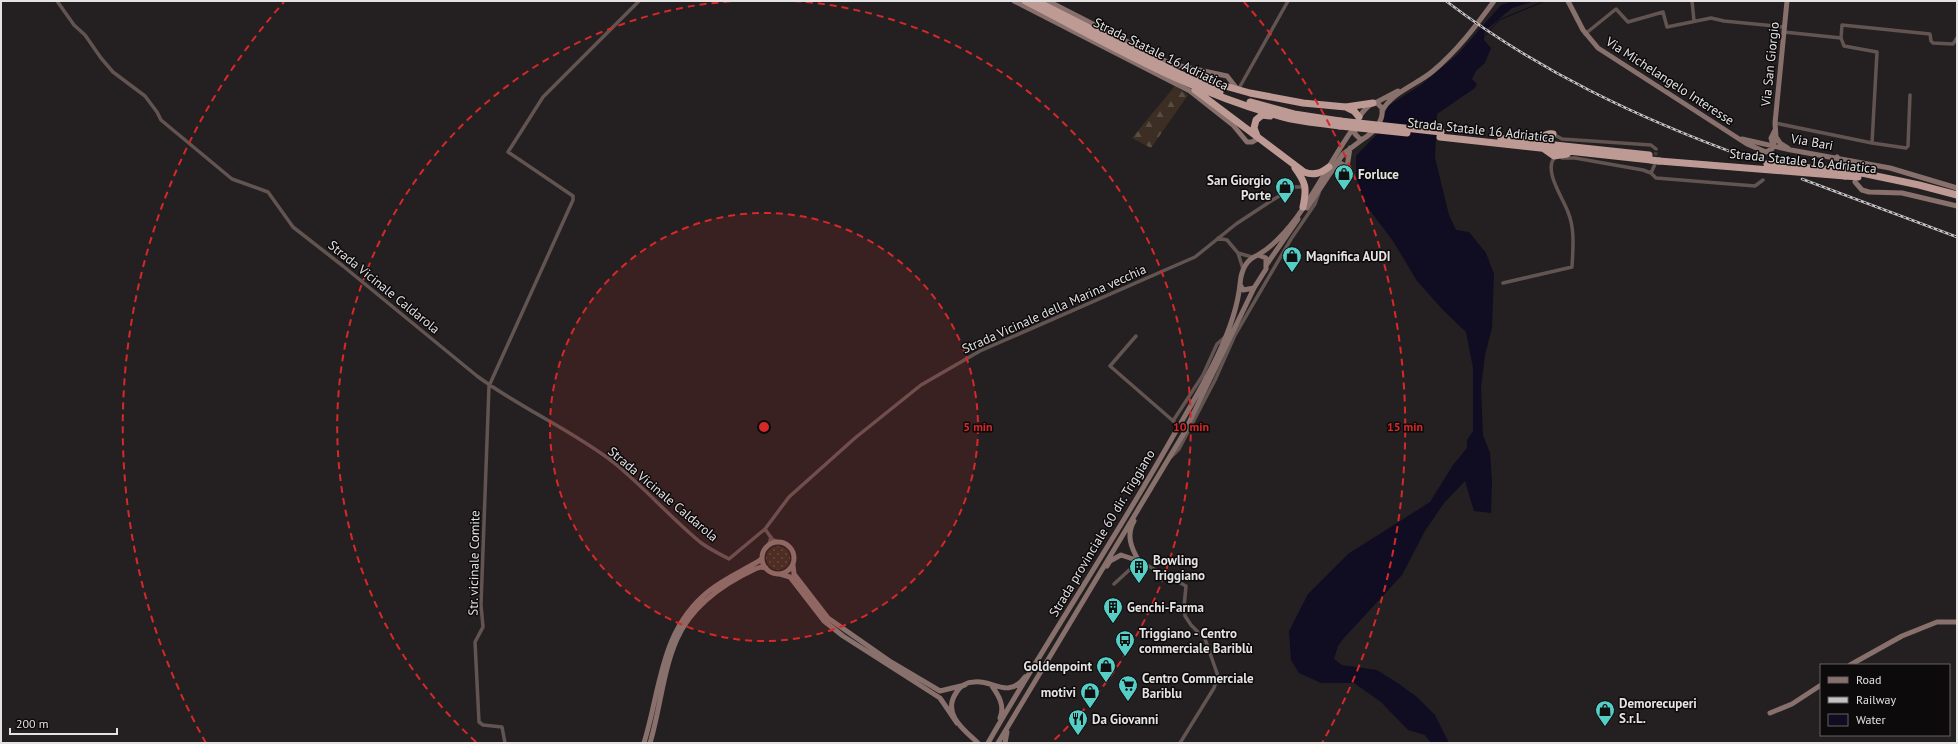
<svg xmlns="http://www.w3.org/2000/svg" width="1958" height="744" font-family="'PT Sans',sans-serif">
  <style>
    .grass { fill: url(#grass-dots) }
    .forest { fill: url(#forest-firs) }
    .water { fill: #100c22 }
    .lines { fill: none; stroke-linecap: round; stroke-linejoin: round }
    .stream { stroke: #100c22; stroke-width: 1 }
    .street-tunnel { stroke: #413d3e; stroke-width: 3.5; stroke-dasharray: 3.5 2; stroke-linecap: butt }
    .street { stroke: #625451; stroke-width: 3.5 }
    .secondary { stroke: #88706c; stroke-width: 5 }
    .highway { stroke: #be9a94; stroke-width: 7 }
    .rail-casing { stroke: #c5c2c3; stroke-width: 2.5 }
    .rail { stroke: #0c0a0b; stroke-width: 1; stroke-dasharray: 3; stroke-linecap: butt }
    .highway-bridge { stroke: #be9a94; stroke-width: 7 }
    .ring { fill: none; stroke: #d62828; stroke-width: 2; stroke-dasharray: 7 5 }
    .labels { text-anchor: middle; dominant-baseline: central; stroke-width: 3; stroke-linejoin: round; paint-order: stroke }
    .street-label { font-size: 13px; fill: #e4e2e2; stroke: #0c0a0b }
    .poi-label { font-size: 13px; font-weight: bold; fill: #e4e2e2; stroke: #0c0a0b; text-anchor: start }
    .centre { fill: #d62828; stroke: #0c0a0b; stroke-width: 2 }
    .ring-label { font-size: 12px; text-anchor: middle; font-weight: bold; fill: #d62828; stroke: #0c0a0b; stroke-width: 3; stroke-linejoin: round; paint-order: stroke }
  </style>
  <defs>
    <pattern id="grass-dots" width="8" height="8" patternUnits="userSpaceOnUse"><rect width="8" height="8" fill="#3c2e23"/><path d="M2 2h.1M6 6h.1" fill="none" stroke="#584c43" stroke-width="1.8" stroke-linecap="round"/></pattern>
    <pattern id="forest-firs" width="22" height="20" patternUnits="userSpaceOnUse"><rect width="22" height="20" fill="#3c2e23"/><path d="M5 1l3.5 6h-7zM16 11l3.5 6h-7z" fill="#584c43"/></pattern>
  </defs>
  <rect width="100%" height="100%" fill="#242021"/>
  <path class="grass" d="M766 558a12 12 0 1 1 24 0a12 12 0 1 1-24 0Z"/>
  <path class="forest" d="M1175 86 1188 95 1151 148 1132 138Z"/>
  <path class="water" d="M1513 1H1535L1512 8 1485 31 1484 40 1491 48 1485 63 1476 71 1472 79 1477 84 1475 88 1437 114 1435 158 1449 215 1456 230 1469 232 1486 253 1494 274 1492 328 1485 355 1481 388 1483 435 1490 453 1492 481 1491 513 1474 511 1465 481 1444 503 1425 531 1402 575 1344 638 1338 646 1334 659 1342 665 1377 670 1399 684 1417 697 1435 715 1449 743H1431L1425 735 1408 730 1381 702 1354 683H1321L1299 673 1291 660 1289 631 1308 594 1348 554 1430 502 1453 465 1467 448V440L1473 431V368L1466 332 1443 310 1417 281 1393 241 1365 204 1356 176V156L1377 134 1388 106 1421 85 1458 54 1501 5Z"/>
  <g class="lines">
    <path class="stream" d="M1485 36 1499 20 1545 1"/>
    <path class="street-tunnel" d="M1655 161 1656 149"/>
    <path class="street" d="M57 1 74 25 85 35 101 58 113 72 145 96 157 112 161 120 232 179 268 192 293 227 343 266 477 376C520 408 570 429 613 462 644 487 670 517 700 542 709 549 720 554 729 559L765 529 789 497 855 438 921 385 980 351 1195 257 1236 224 1271 201 1294 187H1306
      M1692 1 1694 21
      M1784 32 1841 38
      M1585 34 1616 9 1628 22 1663 12 1667 27 1711 18 1724 21 1784 27
      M1238 90 1288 1
      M1775 123 1872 143 1906 148 1908 146 1910 95
      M1553 134 1562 139 1651 145 1656 149
      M1872 143 1877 52 1844 46 1841 38 1842 25 1930 34 1931 41 1933 43 1953 44 1957 38
      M1562 158H1575L1643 170 1651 173 1656 178 1755 186 1763 180
      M1651 173 1655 164
      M1218 238 1227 240 1238 253 1252 257
      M1238 253 1243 269
      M1503 283 1572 267C1573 248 1575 229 1568 212 1563 198 1544 172 1554 158
      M1136 336 1110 366 1179 426
      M1173 421 1203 375 1217 344 1225 337
      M1171 457 1179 449 1215 380 1235 335 1291 239 1315 204 1319 193
      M765 529 772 539 778 542
      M769 544 771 537
      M1114 584 1139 561 1186 586 1184 607 1185 616 1191 625 1205 639 1218 676 1214 688 1180 743
      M505 743 502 727 483 725 479 722 475 642 483 627 481 605 489 386 573 200V196L508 152 543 97 639 1"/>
    <path class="secondary" d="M1014 1 1190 91 1233 125 1247 142H1252L1259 138
      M1048 1 1171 64 1227 76 1238 90
      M1568 1 1583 30 1598 48 1747 144 1766 152 1772 149 1776 137 1775 123 1787 1
      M1373 103H1377L1382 108C1384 122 1373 133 1363 139H1360L1355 134C1354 122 1363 109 1373 103Z
      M1375 103 1398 91
      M1382 111C1392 92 1418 84 1433 71 1457 51 1476 26 1494 1
      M1776 137 1780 143 1788 148
      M1742 139 1791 150 1890 168 1957 188
      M1773 146 1771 138 1775 130
      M1837 157 1847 168
      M1335 165 1340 163 1347 167 1350 148
      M1855 182 1862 190 1869 192 1902 193 1957 206
      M1307 208 1343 154 1363 139
      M1258 255C1301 229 1325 166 1355 126
      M1258 255 1266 258V269L1254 288 1243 290 1240 284C1241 271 1245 260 1258 255Z
      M1267 264 1298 219
      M1134 521C1126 535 1131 548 1139 561
      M762 558a16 16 0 1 1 32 0a16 16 0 1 1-32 0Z
      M793 565 794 574 828 618 891 662 940 691 965 685
      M1107 566 1110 561 1121 555 1139 561
      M780 574 790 577 824 621 843 636 940 698 957 723
      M1850 665 1902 636 1937 622H1957
      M992 686C999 696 1005 706 1000 718
      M1770 713 1792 704 1821 685
      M644 743C661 688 660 630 709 591 724 579 742 571 759 561L762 558
      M650 743C660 710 663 670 677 639 692 605 723 584 755 569L761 567 766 568
      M978 743C964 730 942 714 956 693 960 686 967 682 974 682 992 679 1008 700 1025 677
      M988 743C1047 640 1114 541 1172 438 1198 393 1235 335 1240 284
      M998 743 1184 433 1254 288
      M1005 743 1007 732"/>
    <path class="highway" d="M1025 1C1109 44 1191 93 1283 117 1301 122 1321 123 1340 126
      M1036 1 1178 73 1220 92
      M1200 79 1250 93 1303 103 1346 107 1373 103
      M1195 90 1304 172C1314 176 1321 173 1329 167
      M1250 102 1294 114 1340 121
      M1346 107 1354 111 1359 117
      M1257 136 1254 128 1256 120 1262 115 1270 116
      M1440 137 1651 160
      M1501 139C1513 137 1523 141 1535 140 1542 139 1545 132 1553 134
      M1536 143 1649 155
      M1544 149 1554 156 1567 154
      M1659 161 1845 176
      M1767 164 1845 171
      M1295 168C1306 183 1307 188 1303 207
      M1857 172 1919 185 1957 195"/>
    <defs>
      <path id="rail" d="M1446 1C1538 71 1640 119 1748 158
        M1802 179 1957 237"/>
    </defs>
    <use href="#rail" class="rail-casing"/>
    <use href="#rail" class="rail"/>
    <path class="highway-bridge" d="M1340 121 1441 132
      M1340 126 1407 133
      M1651 160 1659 161
      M1845 171 1857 172
      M1845 176 1858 177"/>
  </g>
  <circle cx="764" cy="427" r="214" fill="#d62828" fill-opacity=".12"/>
  <g class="ring">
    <circle cx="764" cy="427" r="214"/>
    <path d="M476 742A427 427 0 0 1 734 1M794 1A427 427 0 0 1 1052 742"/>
    <path d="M206 743A641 641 0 0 1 284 2M1244 2A641 641 0 0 1 1322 743"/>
  </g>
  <defs>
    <symbol id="shop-pin" viewBox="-11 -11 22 30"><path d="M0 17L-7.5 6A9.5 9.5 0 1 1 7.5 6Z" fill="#55cec6" stroke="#0c0a0b"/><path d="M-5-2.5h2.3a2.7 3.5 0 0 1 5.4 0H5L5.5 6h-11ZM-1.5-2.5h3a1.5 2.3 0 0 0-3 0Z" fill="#111"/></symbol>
    <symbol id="building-pin" viewBox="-11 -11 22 30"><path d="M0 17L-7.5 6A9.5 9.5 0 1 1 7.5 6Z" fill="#55cec6" stroke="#0c0a0b"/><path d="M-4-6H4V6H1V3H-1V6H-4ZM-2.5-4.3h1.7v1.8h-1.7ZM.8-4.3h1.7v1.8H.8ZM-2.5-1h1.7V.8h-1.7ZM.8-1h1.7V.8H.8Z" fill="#111"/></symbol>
    <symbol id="bus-pin" viewBox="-11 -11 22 30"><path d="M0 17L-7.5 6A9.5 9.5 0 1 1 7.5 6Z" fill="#55cec6" stroke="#0c0a0b"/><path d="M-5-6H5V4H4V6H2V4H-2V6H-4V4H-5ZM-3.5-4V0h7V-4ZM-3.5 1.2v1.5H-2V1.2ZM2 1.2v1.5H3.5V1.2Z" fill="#111"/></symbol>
    <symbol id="supermarket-pin" viewBox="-11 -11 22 30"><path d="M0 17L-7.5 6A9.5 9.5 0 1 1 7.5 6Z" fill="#55cec6" stroke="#0c0a0b"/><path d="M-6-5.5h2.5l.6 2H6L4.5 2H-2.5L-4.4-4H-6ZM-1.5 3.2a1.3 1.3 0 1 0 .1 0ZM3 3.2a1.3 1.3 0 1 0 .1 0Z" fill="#111"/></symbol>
    <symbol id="restaurant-pin" viewBox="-11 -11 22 30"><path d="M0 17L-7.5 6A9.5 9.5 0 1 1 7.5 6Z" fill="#55cec6" stroke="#0c0a0b"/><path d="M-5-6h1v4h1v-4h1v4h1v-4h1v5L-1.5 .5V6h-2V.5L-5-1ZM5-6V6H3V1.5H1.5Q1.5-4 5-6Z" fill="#111"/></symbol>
  </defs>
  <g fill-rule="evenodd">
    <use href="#shop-pin" x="1333" y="163" width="22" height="30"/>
    <use href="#shop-pin" x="1274" y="176" width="22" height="30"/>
    <use href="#shop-pin" x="1281" y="245" width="22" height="30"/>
    <use href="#building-pin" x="1128" y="556" width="22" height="30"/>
    <use href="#building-pin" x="1102" y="596" width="22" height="30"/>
    <use href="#bus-pin" x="1114" y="629" width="22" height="30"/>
    <use href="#shop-pin" x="1095" y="655" width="22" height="30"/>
    <use href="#supermarket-pin" x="1117" y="674" width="22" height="30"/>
    <use href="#shop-pin" x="1079" y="681" width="22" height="30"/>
    <use href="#shop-pin" x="1594" y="699" width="22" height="30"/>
    <use href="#restaurant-pin" x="1067" y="708" width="22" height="30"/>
  </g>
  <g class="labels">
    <g class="street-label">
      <text transform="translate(1161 54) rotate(26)">Strada Statale 16 Adriatica</text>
      <text transform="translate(1770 64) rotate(-84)">Via San Giorgio</text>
      <text transform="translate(1670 81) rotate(33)">Via Michelangelo Interesse</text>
      <text transform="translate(1481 130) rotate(6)">Strada Statale 16 Adriatica</text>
      <text transform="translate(1812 142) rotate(10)">Via Bari</text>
      <text transform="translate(1803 161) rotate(6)">Strada Statale 16 Adriatica</text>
      <text transform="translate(384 287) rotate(39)">Strada Vicinale Caldarola</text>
      <text transform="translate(1054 309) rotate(-24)">Strada Vicinale della Marina vecchia</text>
      <text transform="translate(663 494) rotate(40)">Strada Vicinale Caldarola</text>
      <text transform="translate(1102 533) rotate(-59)">Strada provinciale 60 dir. Triggiano</text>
      <text transform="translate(474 563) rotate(-89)">Str. vicinale Comite</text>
    </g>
    <g class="poi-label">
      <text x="1358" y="174">Forluce</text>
      <text x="1271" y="180" text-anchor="end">San Giorgio<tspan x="1271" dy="15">Porte</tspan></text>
      <text x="1306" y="256">Magnifica AUDI</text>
      <text x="1153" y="560">Bowling<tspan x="1153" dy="15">Triggiano</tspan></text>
      <text x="1127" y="607">Genchi-Farma</text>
      <text x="1139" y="633">Triggiano - Centro<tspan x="1139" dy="15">commerciale Bariblù</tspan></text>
      <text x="1092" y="666" text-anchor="end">Goldenpoint</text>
      <text x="1142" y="678">Centro Commerciale<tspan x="1142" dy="15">Bariblu</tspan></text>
      <text x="1076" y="692" text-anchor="end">motivi</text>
      <text x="1619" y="703">Demorecuperi<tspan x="1619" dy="15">S.r.L.</tspan></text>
      <text x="1092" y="719">Da Giovanni</text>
    </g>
  </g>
  <circle cx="764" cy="427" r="6" class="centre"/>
  <g class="ring-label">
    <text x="978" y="431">5 min</text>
    <text x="1191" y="431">10 min</text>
    <text x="1405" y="431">15 min</text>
  </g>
  <rect width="1958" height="744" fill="none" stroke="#e4e2e2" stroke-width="4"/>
  <rect x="1820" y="664" width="130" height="72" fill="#0c0a0b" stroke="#626061"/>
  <rect x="1828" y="677" width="20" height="6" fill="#88706c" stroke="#626061"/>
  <text x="1856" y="684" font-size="12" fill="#e4e2e2">Road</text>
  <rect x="1828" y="697" width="20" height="6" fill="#c5c2c3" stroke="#626061"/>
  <text x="1856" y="704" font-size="12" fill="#e4e2e2">Railway</text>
  <rect x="1828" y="714" width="20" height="12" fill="#100c22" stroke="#626061"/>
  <text x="1856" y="724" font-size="12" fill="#e4e2e2">Water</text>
  <path d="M10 728v6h107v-6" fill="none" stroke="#e4e2e2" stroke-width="2"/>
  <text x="16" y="728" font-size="12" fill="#e4e2e2" stroke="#0c0a0b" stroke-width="3" paint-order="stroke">200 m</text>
</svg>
